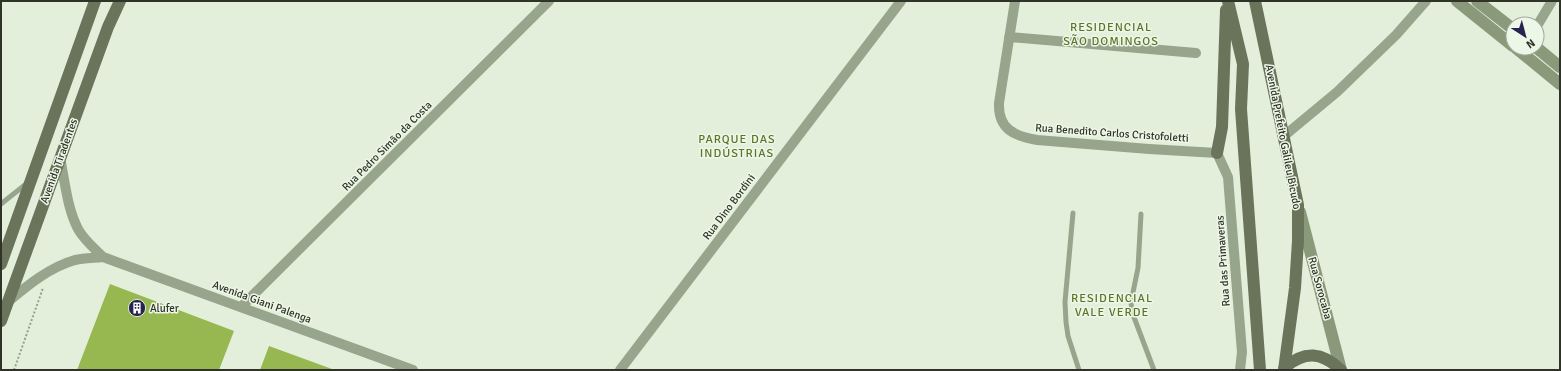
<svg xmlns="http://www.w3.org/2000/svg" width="1561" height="371" font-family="Signika,sans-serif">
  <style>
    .building { fill: #97b850 }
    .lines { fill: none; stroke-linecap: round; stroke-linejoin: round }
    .path { stroke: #94a286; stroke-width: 2; stroke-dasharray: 2 2; stroke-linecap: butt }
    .lane { stroke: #98a58d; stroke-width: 5 }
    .street { stroke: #98a58d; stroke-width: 10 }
    .secondary { stroke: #8b997b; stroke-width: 12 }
    .primary { stroke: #69745b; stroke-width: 12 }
    .labels { text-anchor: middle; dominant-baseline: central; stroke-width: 3; stroke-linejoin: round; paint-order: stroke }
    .street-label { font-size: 11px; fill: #2f3328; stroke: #edf7e7 }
    .poi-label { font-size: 11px; fill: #2f3328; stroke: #edf7e7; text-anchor: start }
    .neighbourhood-label { font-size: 12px; letter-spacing: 1px; fill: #5d7429; stroke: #edf7e7 }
  </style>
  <rect width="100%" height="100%" fill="#e3efdb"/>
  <path class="building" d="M110 284 234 331 219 370H77Z
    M269 346 332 369V370H260Z"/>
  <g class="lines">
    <path class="path" d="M14 370 43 288"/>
    <path class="lane" d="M1 204 26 184
      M1073 213 1065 302 1066 322 1068 336 1079 370
      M1141 214 1138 268 1131 302 1132 312 1154 370"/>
    <path class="street" d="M1015 1 999 103C998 129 1014 136 1037 140L1149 149 1217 153 1228 177 1242 352 1240 370
      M1537 26 1552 1
      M1009 37 1196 53
      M1284 136 1337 92 1396 35 1426 1
      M60 158C65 181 67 208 78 229 84 240 94 248 103 257L413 370
      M9 301C28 285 50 267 75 260 84 258 94 258 103 257
      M241 307 549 1
      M620 370 901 1"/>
    <path class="secondary" d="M1457 1 1513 46
      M1477 1 1513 29
      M1516 48 1560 84
      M1537 48 1560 67
      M1300 212 1341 370"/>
    <path class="primary" d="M1228 1 1243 64 1241 109 1260 370
      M1255 1 1298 205V241L1295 288 1284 370
      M1217 153 1222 127 1226 10
      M1 264 95 1
      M1 321 108 27 120 1
      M1284 368C1305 350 1322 352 1341 370"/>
  </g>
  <defs>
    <symbol id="building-disc" viewBox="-11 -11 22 22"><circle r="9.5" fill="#282250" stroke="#edf7e7"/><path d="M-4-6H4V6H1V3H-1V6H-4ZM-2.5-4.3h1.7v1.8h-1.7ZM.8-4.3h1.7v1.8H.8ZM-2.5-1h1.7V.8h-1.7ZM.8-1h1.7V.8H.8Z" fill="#fff"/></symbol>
  </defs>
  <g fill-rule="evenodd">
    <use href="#building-disc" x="127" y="298" width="20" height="20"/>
  </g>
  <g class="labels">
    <g class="street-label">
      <text transform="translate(1112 133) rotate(4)">Rua Benedito Carlos Cristofoletti</text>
      <text transform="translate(1283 137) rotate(79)">Avenida Prefeito Galileu Bicudo</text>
      <text transform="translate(387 146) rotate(-45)">Rua Pedro Simão da Costa</text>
      <text transform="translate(59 161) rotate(-70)">Avenida Tiradentes</text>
      <text transform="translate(729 207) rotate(-53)">Rua Dino Bordini</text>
      <text transform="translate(1223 261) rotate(-94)">Rua das Primaveras</text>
      <text transform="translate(1320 288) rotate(75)">Rua Sorocaba</text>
      <text transform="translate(262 302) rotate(20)">Avenida Giani Palenga</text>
    </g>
    <g class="poi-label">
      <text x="150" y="308">Alufer</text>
    </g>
    <g class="neighbourhood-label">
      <text x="1111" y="27">RESIDENCIAL<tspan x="1111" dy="14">SÃO DOMINGOS</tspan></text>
      <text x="737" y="139">PARQUE DAS<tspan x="737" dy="14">INDÚSTRIAS</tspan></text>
      <text x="1112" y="298">RESIDENCIAL<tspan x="1112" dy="14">VALE VERDE</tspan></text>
    </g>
  </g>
  <rect width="1561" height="371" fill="none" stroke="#2f3328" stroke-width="4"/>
  <g transform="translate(1525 36) rotate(144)"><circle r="19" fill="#edf7e7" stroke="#a1a99b"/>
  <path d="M0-3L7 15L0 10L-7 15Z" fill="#282250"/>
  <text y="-6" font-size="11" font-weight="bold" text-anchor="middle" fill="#2f3328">N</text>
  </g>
</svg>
